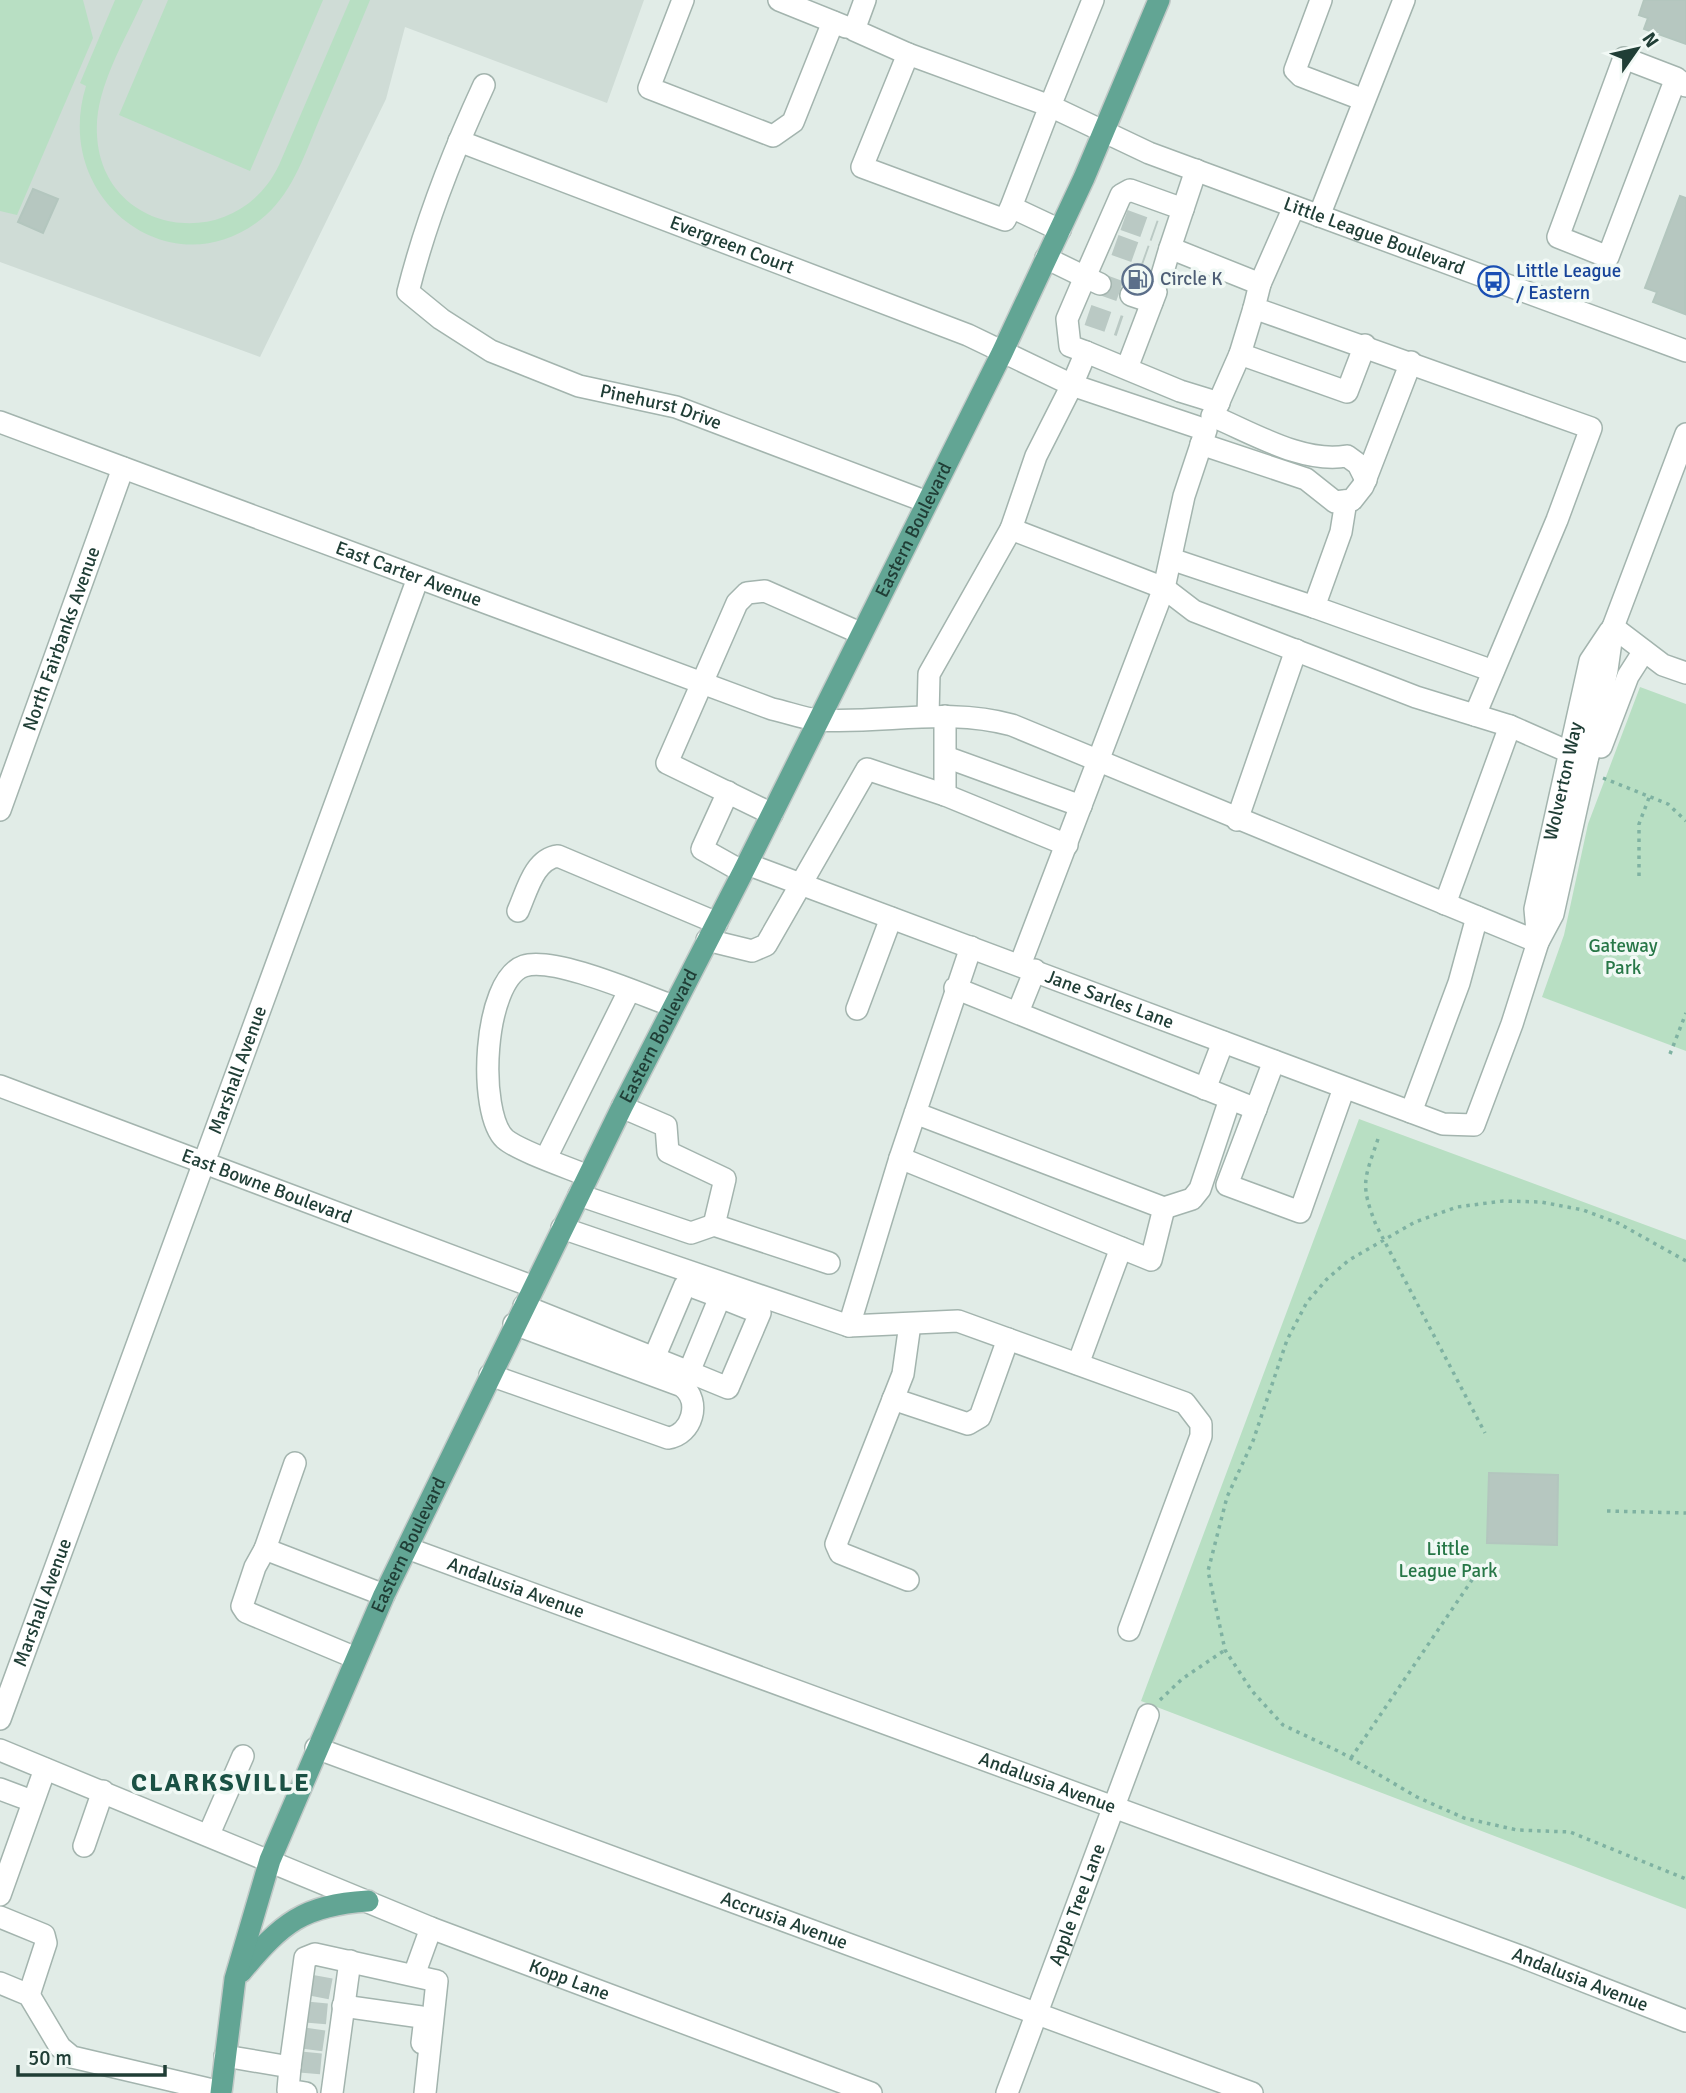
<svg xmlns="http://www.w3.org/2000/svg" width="1686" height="2093" font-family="Signika,sans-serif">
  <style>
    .built { fill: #cfdcd6 }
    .green { fill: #b8dfc3 }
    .building { fill: #b6c7c0; stroke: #b3c6be; stroke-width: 2 }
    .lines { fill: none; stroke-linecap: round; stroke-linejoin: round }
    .minor-tunnel { stroke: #bac9c4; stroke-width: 21; stroke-dasharray: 21 10; stroke-linecap: butt }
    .minor-casing { stroke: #a3b4ae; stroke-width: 24 }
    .major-casing { stroke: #c1c9c7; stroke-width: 24 }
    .path { stroke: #7fb2a2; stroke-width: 3.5; stroke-dasharray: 3.5 5; stroke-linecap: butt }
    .minor { stroke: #fff; stroke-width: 21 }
    .major { stroke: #62a594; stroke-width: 21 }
    .labels { text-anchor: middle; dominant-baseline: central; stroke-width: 7; stroke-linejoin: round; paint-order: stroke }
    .street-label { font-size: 19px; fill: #203e36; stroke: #f1f9f5 }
    .transit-label { font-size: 19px; fill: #164399; stroke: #f1f9f5; text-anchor: start }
    .service-label { font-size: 19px; fill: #4e5e75; stroke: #f1f9f5; text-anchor: start }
    .park-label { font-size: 19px; fill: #277747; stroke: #f1f9f5 }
    .district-label { font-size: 26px; font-weight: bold; letter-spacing: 2px; fill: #1b5144; stroke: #f1f9f5 }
  </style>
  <rect width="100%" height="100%" fill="#e1ece7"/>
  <path class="built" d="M0 0H644L607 103 405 27 386 99 260 357 0 262Z"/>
  <path class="green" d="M0 0H83L93 38 17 215 0 211Z
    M115 0H143C125 41 94 89 97 135 102 236 236 256 279 165L350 0H370C354 39 337 79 320 118 306 151 294 190 266 215 177 294 50 202 86 86L80 83Z
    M168 0H323L250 171 119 115Z
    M1640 687 1686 704V1051L1542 997 1564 935 1588 824Z
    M1359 1119 1686 1240V1909L1141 1701Z"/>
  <path class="building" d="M1644 0H1686V44L1644 29 1648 18 1639 15Z
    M33 189 58 199 43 233 18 222Z
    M1680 196 1686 198 1685 314 1653 302 1657 292 1645 288Z
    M1489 1473 1558 1475 1557 1545 1487 1543Z"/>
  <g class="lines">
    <path class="minor-tunnel" d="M1124 220 1155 231
      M1115 245 1146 256
      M1100 284 1131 295
      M1088 315 1120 326
      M310 1985 331 1989
      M306 2012 328 2014
      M303 2038 324 2041
      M300 2062 322 2064"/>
    <defs>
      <g id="minor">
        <path d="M683 0 649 88 773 136 793 122 833 22"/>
        <path d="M779 0 846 27"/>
        <path d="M865 0 854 30 908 54"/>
        <path id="s1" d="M1093 0 1050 106 1149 153 1686 351"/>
        <path d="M1321 0 1295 70 1301 76 1364 100"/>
        <path d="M1676 78 1624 58 1558 237 1608 257 1676 78 1686 86"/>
        <path id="s2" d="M484 85C453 152 426 220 408 292L441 319 491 351 579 386 676 407 927 502"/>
        <path id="s3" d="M459 141 968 335 1072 385 1036 456 1011 529"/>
        <path d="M1196 170 1170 248 1260 284"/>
        <path d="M1011 207 1005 220 862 167 908 54 1050 106 1011 207 1060 230"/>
        <path d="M1294 207 1260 284 1254 308 1591 428 1557 520 1475 715"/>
        <path d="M1319 216 1404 0"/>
        <path d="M1046 258 1085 277 1121 195 1130 190 1183 209"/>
        <path d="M1162 275 1170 248"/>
        <path d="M1131 295 1152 302"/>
        <path d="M1086 352 1180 391 1219 403"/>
        <path d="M1240 354 1347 392 1365 345"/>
        <path d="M1127 368 1156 292"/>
        <path d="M1214 413 1240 354 1254 308"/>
        <path d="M1212 416C1253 433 1303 464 1347 456L1358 464 1366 480"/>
        <path id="s4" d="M0 422 772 709C787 712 804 719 819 720 884 724 948 707 1012 725L1538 942"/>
        <path d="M1201 444 1306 479 1335 502 1352 500 1363 486 1411 362"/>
        <path d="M1346 501 1341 532 1314 607 1493 671"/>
        <path d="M1171 559 1314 607"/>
        <path d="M1613 627 1663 665 1686 673"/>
        <path d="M928 716 929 674 1011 529 1164 588 1194 611 1416 697 1510 726 1569 752 1588 756"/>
        <path d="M1601 747 1628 676 1644 651"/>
        <path d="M946 757 1081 806"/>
        <path d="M728 792 702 849 743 872"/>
        <path d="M945 795V716"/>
        <path id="s5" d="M0 810 123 468"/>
        <path d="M772 814 667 763 737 603 747 593 765 591 860 633"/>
        <path d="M1237 820 1296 650"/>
        <path id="s6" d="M747 864 1443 1124 1474 1125 1512 1024 1538 942 1553 914 1607 670 1613 627 1686 434"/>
        <path d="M1445 904 1510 726"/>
        <path d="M518 911C527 891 534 859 558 856L717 923"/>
        <path d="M707 940 752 951 766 945 867 769 945 795 1067 845"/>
        <path id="s7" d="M1538 942 1535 909 1590 661 1610 631"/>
        <path d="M1020 965 1164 588 1184 496 1206 430 1072 385 1086 352 1070 346 1067 319 1085 277 1100 284"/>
        <path d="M955 988 1256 1109"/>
        <path d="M857 1009 891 918"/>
        <path d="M1018 1012 1035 970"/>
        <path d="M1274 1061 1227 1185 1300 1212 1344 1088"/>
        <path id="s8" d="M0 1086 534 1287"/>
        <path d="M1205 1089 1223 1042"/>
        <path d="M622 1107 666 1126 668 1152 725 1179 714 1225"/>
        <path d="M1411 1112 1459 983 1477 917"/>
        <path d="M915 1113 1164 1208 1151 1260 900 1158 971 947"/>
        <path d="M546 1158 629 991"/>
        <path d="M588 1176C569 1168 519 1151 505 1139 477 1113 483 980 524 966 554 956 642 995 673 1006"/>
        <path d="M579 1195 691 1233 714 1225 829 1263"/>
        <path d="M1164 1208 1192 1199 1200 1189 1230 1099"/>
        <path d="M562 1228 849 1326 958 1321 1185 1403 1201 1424V1436L1129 1630"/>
        <path d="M524 1306 689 1372 720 1297 696 1288"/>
        <path d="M849 1326 900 1158"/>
        <path d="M654 1358 685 1285"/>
        <path d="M1078 1364 1121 1248"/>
        <path d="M689 1372 728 1388 760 1313 720 1297"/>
        <path d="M490 1375 668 1438C692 1435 702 1401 682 1386L514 1324"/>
        <path d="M893 1399 968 1424 980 1417 1008 1339"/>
        <path d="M295 1463 265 1549 384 1595"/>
        <path id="s9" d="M407 1548 1517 1955 1686 2021"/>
        <path d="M265 1549 255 1567 242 1606 246 1612 356 1658"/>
        <path d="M908 1580 840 1553 836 1544 903 1374 910 1324"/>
        <path id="s10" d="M0 1719 418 578"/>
        <path id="s11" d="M316 1748 1252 2093"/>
        <path id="s12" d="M0 1750 431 1928 871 2093"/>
        <path d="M0 1789 32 1801"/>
        <path d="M209 1834 243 1756"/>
        <path d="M84 1846 103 1791"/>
        <path d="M0 1895 45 1769"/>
        <path d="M0 1917 44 1935 46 1943 29 1995"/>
        <path d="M414 1975 431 1928"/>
        <path d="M0 1983 29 1995 60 2047 72 2057 221 2092"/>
        <path d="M343 2006 421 2017 424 2026 422 2043"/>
        <path d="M225 2056 290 2067 288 2090 306 2093"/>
        <path d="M290 2067 305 1958 315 1954 437 1981 425 2093"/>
        <path d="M332 2093 350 1961"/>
        <path id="s13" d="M1007 2093 1148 1715"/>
      </g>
      <g id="major">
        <path d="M241 1972C282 1923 303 1905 368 1901"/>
        <path id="s14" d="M221 2093 235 1979 270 1860 384 1595 622 1107 743 872 1002 353 1084 178 1159 0"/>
      </g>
    </defs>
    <use href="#minor" class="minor-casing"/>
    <use href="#major" class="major-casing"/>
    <path class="path" d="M1603 778 1668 804 1686 821
      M1639 876V824L1650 795
      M1670 1054 1686 1013
      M1378 1139C1364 1180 1360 1184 1376 1225L1485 1433
      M1686 1261 1618 1223 1583 1210 1541 1202 1503 1201 1457 1207 1415 1222 1349 1260 1327 1279 1307 1302 1287 1340 1253 1441 1227 1497 1208 1571 1225 1650 1252 1691 1283 1725 1340 1752 1417 1797 1464 1818 1517 1830 1570 1832 1686 1879
      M1607 1511 1686 1513
      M1160 1700 1182 1679 1225 1650
      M1351 1758 1474 1577"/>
    <use href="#minor" class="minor"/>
    <use href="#major" class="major"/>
  </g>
  <defs>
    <symbol id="fuel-ring" viewBox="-11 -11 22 22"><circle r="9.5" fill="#f1f9f5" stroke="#5c6f8a" stroke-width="1.5"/><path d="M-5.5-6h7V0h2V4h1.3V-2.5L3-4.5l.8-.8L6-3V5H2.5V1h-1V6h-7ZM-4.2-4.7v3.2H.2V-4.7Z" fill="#5c6f8a"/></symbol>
    <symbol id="bus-ring" viewBox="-11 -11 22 22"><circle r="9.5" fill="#f1f9f5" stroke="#1a4fb4" stroke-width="1.5"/><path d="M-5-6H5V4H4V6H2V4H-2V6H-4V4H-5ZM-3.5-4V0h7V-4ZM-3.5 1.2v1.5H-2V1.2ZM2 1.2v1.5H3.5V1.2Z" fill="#1a4fb4"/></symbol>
  </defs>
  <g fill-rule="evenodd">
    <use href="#fuel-ring" x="1120" y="262" width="35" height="35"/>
    <use href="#bus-ring" x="1476" y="264" width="35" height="35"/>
  </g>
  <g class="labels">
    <g class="street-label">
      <text stroke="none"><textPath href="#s1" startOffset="464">Little League Boulevard</textPath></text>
      <text stroke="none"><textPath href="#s3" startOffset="292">Evergreen Court</textPath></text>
      <text stroke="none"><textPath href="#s2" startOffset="502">Pinehurst Drive</textPath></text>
      <text stroke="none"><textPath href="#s14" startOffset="1717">Eastern Boulevard</textPath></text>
      <text stroke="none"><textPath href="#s4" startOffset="436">East Carter Avenue</textPath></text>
      <text stroke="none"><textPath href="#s5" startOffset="182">North Fairbanks Avenue</textPath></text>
      <text stroke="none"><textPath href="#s7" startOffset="164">Wolverton Way</textPath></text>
      <text stroke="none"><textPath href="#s6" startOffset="387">Jane Sarles Lane</textPath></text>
      <text stroke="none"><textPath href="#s14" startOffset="1150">Eastern Boulevard</textPath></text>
      <text stroke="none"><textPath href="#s10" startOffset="691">Marshall Avenue</textPath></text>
      <text stroke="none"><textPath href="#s8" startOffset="285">East Bowne Boulevard</textPath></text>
      <text stroke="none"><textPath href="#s14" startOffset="583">Eastern Boulevard</textPath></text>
      <text stroke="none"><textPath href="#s9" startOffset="116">Andalusia Avenue</textPath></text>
      <text stroke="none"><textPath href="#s10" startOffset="124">Marshall Avenue</textPath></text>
      <text stroke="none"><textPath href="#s9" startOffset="682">Andalusia Avenue</textPath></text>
      <text stroke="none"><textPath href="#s13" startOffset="201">Apple Tree Lane</textPath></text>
      <text stroke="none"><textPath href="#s11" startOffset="499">Accrusia Avenue</textPath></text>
      <text stroke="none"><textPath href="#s12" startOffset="614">Kopp Lane</textPath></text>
      <text stroke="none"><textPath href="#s9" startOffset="1250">Andalusia Avenue</textPath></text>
    </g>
    <g class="transit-label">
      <text x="1516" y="271">Little League<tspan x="1516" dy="22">/ Eastern</tspan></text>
    </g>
    <g class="service-label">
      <text x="1160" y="279">Circle K</text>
    </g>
    <g class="park-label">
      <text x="1623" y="946">Gateway<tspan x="1623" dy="22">Park</tspan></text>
      <text x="1448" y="1549">Little<tspan x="1448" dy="22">League Park</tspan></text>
    </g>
    <g class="district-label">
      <text x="221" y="1783">CLARKSVILLE</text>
    </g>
  </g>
  <g transform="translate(1637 49) rotate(56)" stroke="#f1f9f5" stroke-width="5" paint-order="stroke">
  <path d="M0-5L12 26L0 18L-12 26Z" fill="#203e36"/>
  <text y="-10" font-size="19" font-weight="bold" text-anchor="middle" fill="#203e36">N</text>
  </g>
  <path d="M18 2065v10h147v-10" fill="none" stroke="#203e36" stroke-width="3.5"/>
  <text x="28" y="2065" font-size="21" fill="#203e36" stroke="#f1f9f5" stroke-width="5" paint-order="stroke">50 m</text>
</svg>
